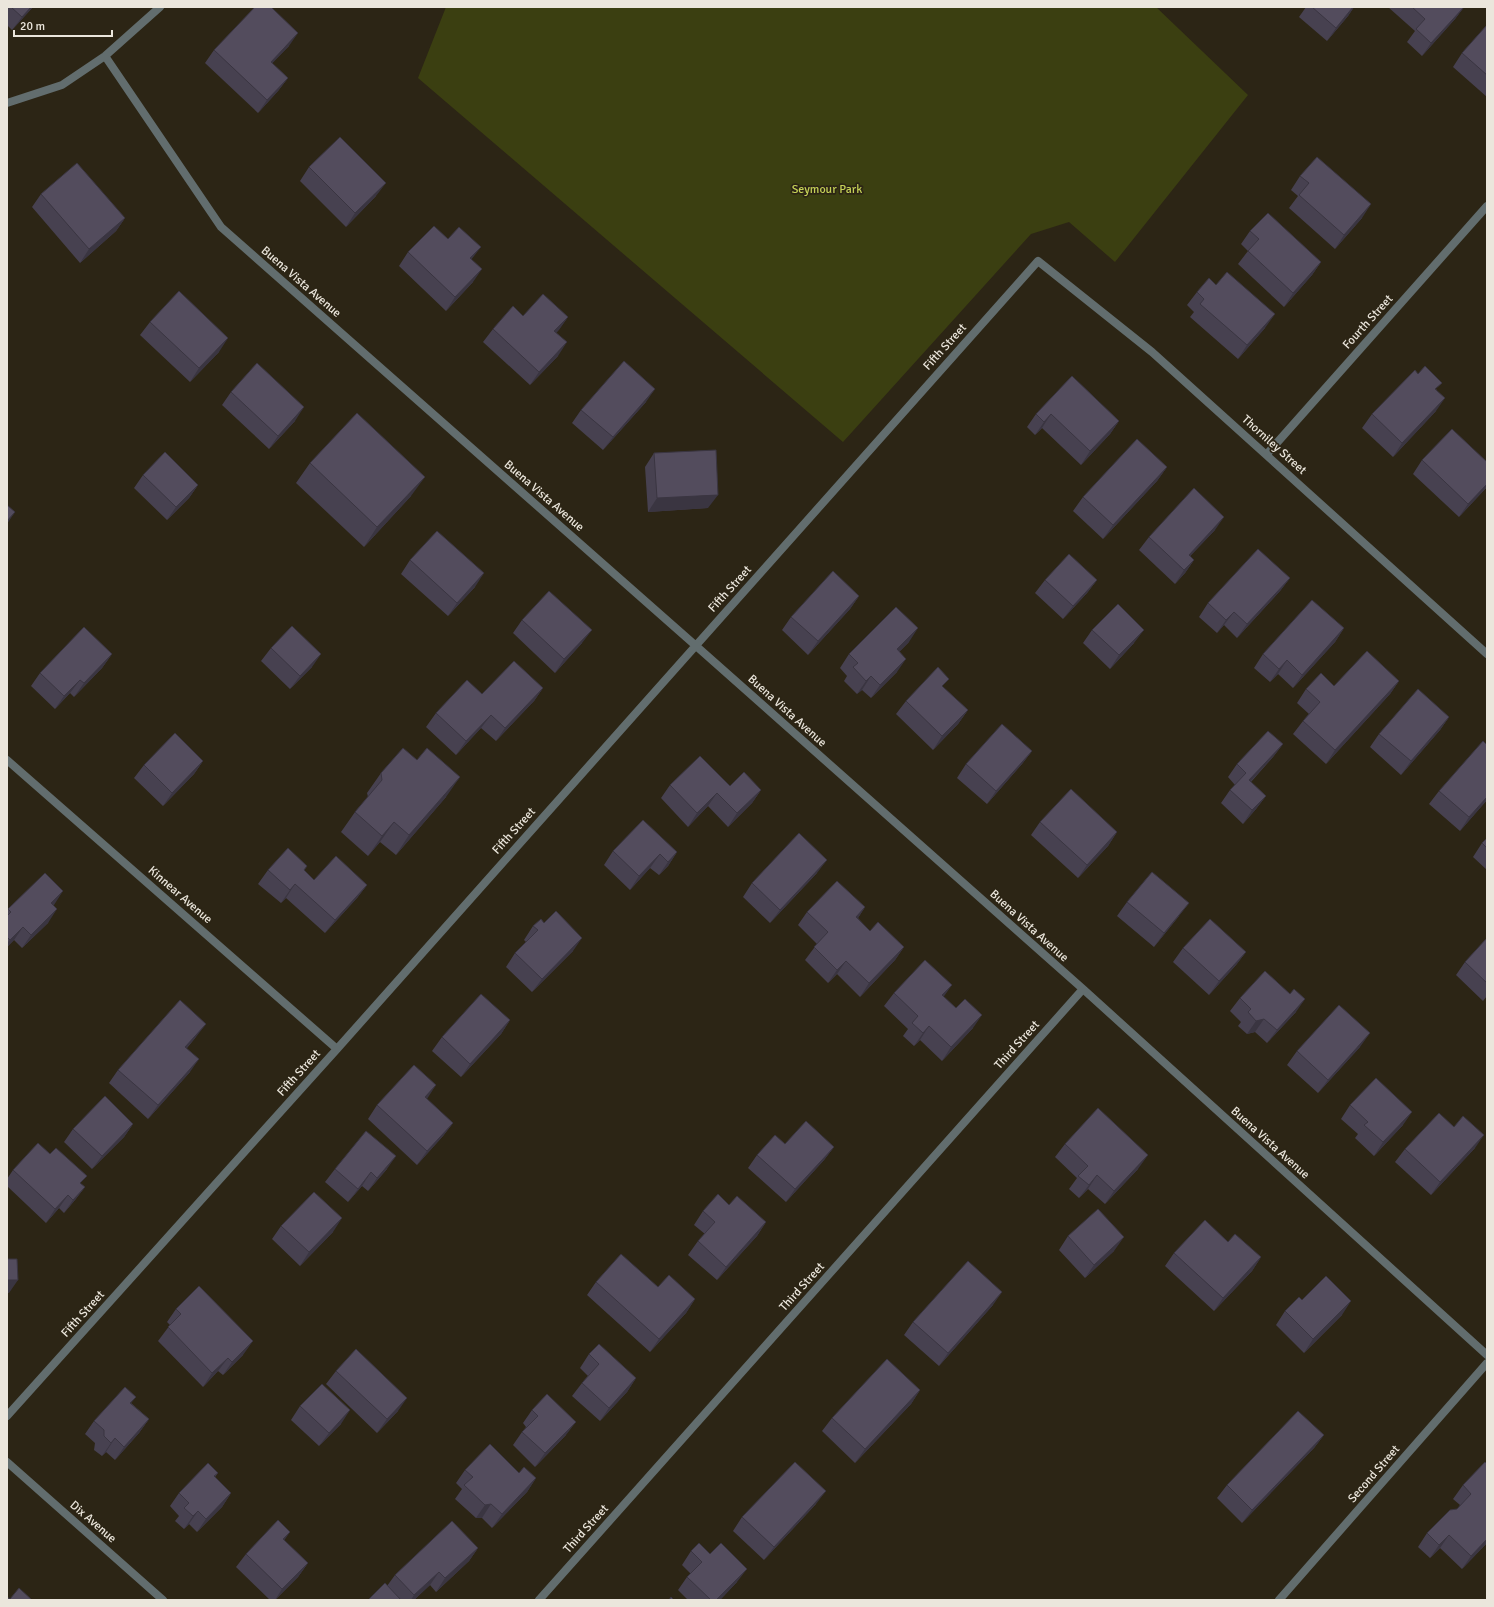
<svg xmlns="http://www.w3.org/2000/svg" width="1494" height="1607" font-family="Signika,sans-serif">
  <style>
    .green { fill: #3b3f11 }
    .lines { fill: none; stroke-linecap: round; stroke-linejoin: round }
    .street { stroke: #626d6e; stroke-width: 8 }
    .wall { fill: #474150 }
    .shaded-wall { fill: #3a3541 }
    .building { fill: #534c5d; stroke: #3a3541 }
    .labels { text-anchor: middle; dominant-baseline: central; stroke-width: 3.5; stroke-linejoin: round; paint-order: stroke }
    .park-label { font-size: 12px; fill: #c5d157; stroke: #2c2515 }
    .street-label { font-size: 12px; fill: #ebe6dc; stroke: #2c2515 }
  </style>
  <rect width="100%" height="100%" fill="#2c2515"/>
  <path class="green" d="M446 7H1156L1248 95 1115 262 1069 222 1031 234 843 442 418 78Z"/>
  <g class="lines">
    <path class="street" d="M105 56 221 227 695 645 1083 989 1487 1355
      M7 103 62 85 105 56 160 7
      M1267 454 1487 206
      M7 760 337 1049
      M7 1416 337 1049 1038 261 1152 352 1487 654
      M7 1462 163 1600
      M539 1600 1083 989
      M1279 1600 1487 1363"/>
  </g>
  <path class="wall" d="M7 7H33L12 30 7 25Z
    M1306 7H1354L1348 16 1327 41 1299 17Z
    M1388 7H1464L1455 19 1422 56 1407 42 1415 31Z
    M1487 25V97L1453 67 1462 53Z
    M289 46 272 63 288 78 278 91 258 113 205 63 214 50Z
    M309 167 376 196 346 227 300 181Z
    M1300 176 1362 218 1335 249 1289 208 1298 196 1291 190Z
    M41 194 125 218 116 231 80 263 32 207Z
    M1250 231 1321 262 1312 275 1284 307 1238 264 1248 251 1241 244Z
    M448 239 472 259 473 282 446 311 399 266 408 252Z
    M1197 292 1265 328 1238 359 1190 317 1194 312 1187 305Z
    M523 316 568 317 556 333 558 356 530 385 483 342 493 329Z
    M150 322 219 352 190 382 140 335Z
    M1418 374 1437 390 1436 411 1393 457 1362 428 1372 414Z
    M1072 376 1119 421 1110 434 1081 465 1042 428 1035 435 1027 427 1036 414Z
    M231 392 295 421 269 449 222 405Z
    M646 402 603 450 572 423 581 410Z
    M654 453 708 508 648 512 645 467Z
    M1422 460 1487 462V487L1459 517 1413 474Z
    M310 463 411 496 364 547 296 483Z
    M1167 467 1157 481 1103 539 1073 511 1083 497Z
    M143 475 198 485 189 498 167 520 134 488Z
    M1215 530 1190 556 1194 560 1185 573 1175 584 1139 550 1149 537Z
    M410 560 475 587 448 616 401 574Z
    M1290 578 1280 591 1237 638 1224 625 1217 633 1199 617 1208 603Z
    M1045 580H1097L1087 593 1063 619 1035 593Z
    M859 596 850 609 808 655 782 630 791 617Z
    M522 620 582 643 555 673 513 633Z
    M1344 628 1335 642 1293 688 1278 674 1270 682 1254 668 1263 654Z
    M1092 630 1134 643 1110 669 1083 643Z
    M909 642 899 652 897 672 871 698 862 690 857 694 844 681 847 676 840 668 849 654Z
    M271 648 312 667 290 689 261 661Z
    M112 654 102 668 74 697 70 693 55 709 31 686 40 673Z
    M1399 681 1390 694 1326 764 1293 734 1303 721 1309 714 1297 703 1306 689 1334 686Z
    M943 687 968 710 958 724 933 750 896 714 906 701Z
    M543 688 534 701 496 741 481 728 456 755 426 727 436 713 482 694Z
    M1449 717 1440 730 1401 775 1370 747 1379 734Z
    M1283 744 1273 757 1251 782 1266 796 1256 809 1243 824 1221 803 1230 790 1235 785 1228 777 1237 764Z
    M1032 751 1022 764 987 804 957 778 966 764Z
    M203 761 194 774 163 806 134 778 144 765Z
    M381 773 446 797 396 855 380 842 368 856 341 832 355 812 368 797 367 793Z
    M670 785 730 786 761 790 752 803 728 827 708 806 688 827 661 798Z
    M1439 791 1487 800 1460 831 1429 804Z
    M1040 822 1117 832 1108 846 1078 878 1031 835Z
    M1487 838V870L1473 857 1482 843Z
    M613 851 677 852 668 866 659 875 650 868 630 890 604 865Z
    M268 870 304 871 314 880 367 885 357 898 325 933 286 898 281 903 258 884Z
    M817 873 770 923 743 897 752 883Z
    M1127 902 1179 916 1154 947 1117 916Z
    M53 905 48 923 22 948 14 940 7 947V910L8 909Z
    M865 907 858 918 870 931 904 947 895 960 860 997 837 974 828 983 805 960 817 944 798 925 807 912Z
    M533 926 573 951 532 992 506 967 515 953 526 942 524 940Z
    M1487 938V996L1483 1001 1456 975 1465 962Z
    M1183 948 1246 952 1236 965 1209 995 1173 962Z
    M894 993 944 997 973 1028 942 1061 920 1040 914 1046 903 1036 908 1029 884 1006Z
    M1240 998 1296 1012 1267 1043 1255 1032 1247 1034 1238 1026 1241 1022 1230 1011Z
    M510 1020 501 1034 461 1077 432 1051 442 1037Z
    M196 1037 187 1048 190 1072 148 1119 109 1083 118 1070Z
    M1360 1047 1318 1093 1287 1065 1297 1051Z
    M426 1099 453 1123 443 1136 417 1165 368 1119 377 1105Z
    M1350 1105 1403 1125 1374 1156 1355 1138 1358 1134 1341 1119Z
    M133 1124 124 1137 92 1169 64 1142 73 1129Z
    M785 1144 834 1147 824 1160 786 1202 748 1168 757 1155Z
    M1065 1144 1138 1169 1105 1204 1088 1189 1079 1198 1069 1189 1077 1178 1055 1157Z
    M1475 1148 1431 1195 1395 1162 1405 1149Z
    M335 1169H387L368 1191 362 1186 348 1202 325 1182Z
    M13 1170 81 1184 85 1187 75 1200 64 1213 59 1208 46 1223 7 1186V1179Z
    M729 1205 766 1222 757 1236 717 1280 688 1255 698 1241 705 1234 694 1225 703 1211Z
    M281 1226 333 1232 300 1266 272 1239Z
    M1068 1236 1114 1251 1085 1278 1059 1250Z
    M1228 1242 1261 1257 1252 1271 1214 1311 1165 1266 1174 1253Z
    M596 1282 658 1287 695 1299 686 1313 650 1352 587 1295Z
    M1302 1300 1342 1315 1304 1353 1276 1325 1285 1311Z
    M993 1305 939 1366 904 1335 913 1322Z
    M176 1309 243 1355 223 1375 218 1371 203 1387 158 1341 170 1325 167 1322Z
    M589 1354 636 1378 627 1392 600 1421 572 1396 582 1383 588 1376 580 1368Z
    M336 1371 398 1411 377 1433 326 1384Z
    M920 1390 911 1404 855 1463 822 1431 832 1418Z
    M136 1397 131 1403 149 1419 139 1433 115 1460 106 1452 102 1456 94 1450 95 1443 85 1434 94 1421Z
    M300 1406 341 1424 319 1446 291 1420Z
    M532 1410 566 1435 535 1467 513 1445 522 1432 526 1427 523 1423Z
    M1324 1435 1314 1448 1242 1523 1217 1498 1227 1485Z
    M1487 1464V1543L1462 1569 1440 1548 1430 1558 1418 1547 1427 1533 1457 1509 1460 1505 1453 1499 1463 1485Z
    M465 1470 519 1473 536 1478 527 1492 492 1528 482 1518H476L455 1499 462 1489 456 1483Z
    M218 1473 215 1477 231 1493 222 1507 197 1532 189 1524 184 1529 175 1521 179 1516 170 1506 179 1493Z
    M816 1504 764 1560 733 1531 742 1517Z
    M284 1540 308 1563 298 1577 275 1600H270L236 1567 246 1554Z
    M478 1548 469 1561 436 1592 430 1585 414 1600H368L387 1586 395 1575Z
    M691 1551 737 1582 720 1600H688L678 1590 687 1577 691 1574 682 1565Z"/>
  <path class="shaded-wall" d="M31 7H33L12 30 22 17Z
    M1353 7H1354L1348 16 1327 41 1336 28Z
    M1464 7 1455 19 1422 56 1431 43Z
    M298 33 289 46 261 75 271 62Z
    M288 78 278 91 258 113 267 100Z
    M386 183 376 196 346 227 355 213Z
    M1371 204 1362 218 1335 249 1344 235Z
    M125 218 116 231 80 263 89 249Z
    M481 247 471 260 470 258Z
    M1321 262 1312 275 1284 307 1293 293Z
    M482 269 473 282 446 311 455 297Z
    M1275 314 1265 328 1238 359 1247 345Z
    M568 317 559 330 545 344 554 331Z
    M228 338 219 352 190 382 199 368Z
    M567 342 558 356 530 385 539 372Z
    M655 389 646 402 603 450 613 437Z
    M1445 398 1436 411 1393 457 1402 443Z
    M304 407 295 421 269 449 278 436Z
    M1051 414 1042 428 1035 435 1044 422Z
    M1119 421 1110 434 1081 465 1090 451Z
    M1167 467 1157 481 1103 539 1113 525Z
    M425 477 411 496 364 547 377 527Z
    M1487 484V487L1459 517 1468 504Z
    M198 485 189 498 167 520 176 507Z
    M718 495 708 508 648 512 657 498Z
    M15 512 7 524V521Z
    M1224 517 1215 530 1179 568 1189 555Z
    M1194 560 1185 573 1175 584 1184 570Z
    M484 573 475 587 448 616 457 603Z
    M1290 578 1280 591 1237 638 1247 624Z
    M1097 580 1087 593 1063 619 1073 606Z
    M859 596 850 609 808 655 818 641Z
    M1234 612 1224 625 1217 633 1226 620Z
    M918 628 909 642 888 663 897 649Z
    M1344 628 1335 642 1293 688 1302 675Z
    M592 630 582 643 555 673 564 659Z
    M1144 630 1134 643 1110 669 1119 655Z
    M112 654 102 668 74 697 84 683Z
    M321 654 312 667 290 689 300 676Z
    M906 659 897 672 871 698 880 685Z
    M1287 660 1278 674 1270 682 1279 669Z
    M871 676 862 690 857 694 866 681Z
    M80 680 70 693 55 709 64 696Z
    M1399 681 1390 694 1326 764 1335 750Z
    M543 688 534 701 496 741 505 728Z
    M968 710 958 724 933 750 942 736Z
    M491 715 481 728 456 755 466 741Z
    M1449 717 1440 730 1401 775 1411 761Z
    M1283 744 1273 757 1240 793 1249 780Z
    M1032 751 1022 764 987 804 996 791Z
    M203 761 194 774 163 806 172 793Z
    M460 777 446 797 396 855 409 835Z
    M761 790 752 803 728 827 737 813Z
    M717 793 708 806 688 827 697 813Z
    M1266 796 1256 809 1243 824 1252 810Z
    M1487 797V800L1460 831 1469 817Z
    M394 822 380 842 368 856 382 836Z
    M1117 832 1108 846 1078 878 1087 865Z
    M677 852 668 866 659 875 668 862Z
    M660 854 650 868 630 890 639 876Z
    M827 860 817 873 770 923 780 910Z
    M295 884 286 898 281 903 290 890Z
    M367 885 357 898 325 933 335 920Z
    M63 891 54 905 42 916 51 903Z
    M1189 903 1179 916 1154 947 1164 933Z
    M865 907 856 921V917Z
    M57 909 48 923 22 948 31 935Z
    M23 927 14 940 7 947V943Z
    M582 938 573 951 532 992 542 979Z
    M904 947 895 960 860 997 869 983Z
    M1246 952 1236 965 1209 995 1219 981Z
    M846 961 837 974 828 983 837 970Z
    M952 985 942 999V995Z
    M1305 999 1296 1012 1267 1043 1277 1030Z
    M982 1015 973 1028 942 1061 951 1047Z
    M1264 1019 1255 1032 1247 1034 1256 1021Z
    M510 1020 501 1034 461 1077 470 1064Z
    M206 1024 196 1037 176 1060 185 1047Z
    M929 1026 920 1040 914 1046 923 1033Z
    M1370 1033 1360 1047 1318 1093 1328 1080Z
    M199 1059 190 1072 148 1119 158 1105Z
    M436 1085 427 1099 425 1097Z
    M1412 1112 1403 1125 1374 1156 1383 1142Z
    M453 1123 443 1136 417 1165 427 1151Z
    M133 1124 124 1137 92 1169 102 1156Z
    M1484 1135 1475 1148 1431 1195 1440 1182Z
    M834 1147 824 1160 786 1202 795 1189Z
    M1148 1155 1138 1169 1105 1204 1114 1191Z
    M396 1156 387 1169 368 1191 377 1178Z
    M371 1172 362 1186 348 1202 358 1189Z
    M1097 1175 1088 1189 1079 1198 1089 1185Z
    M85 1187 75 1200 64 1213 73 1200Z
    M68 1195 59 1208 46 1223 55 1209Z
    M342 1218 333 1232 300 1266 309 1252Z
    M766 1222 757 1236 717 1280 726 1267Z
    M1124 1237 1114 1251 1085 1278 1094 1265Z
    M1261 1257 1252 1271 1214 1311 1223 1298Z
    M7 1280H18L9 1293H7Z
    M1002 1292 993 1305 939 1366 948 1353Z
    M695 1299 686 1313 650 1352 659 1339Z
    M1351 1301 1342 1315 1304 1353 1313 1339Z
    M253 1341 243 1355 223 1375 232 1362Z
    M228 1358 218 1371 203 1387 212 1373Z
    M636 1378 627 1392 600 1421 609 1408Z
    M920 1390 911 1404 855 1463 865 1449Z
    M407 1398 398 1411 377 1433 387 1419Z
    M350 1410 341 1424 319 1446 329 1433Z
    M149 1419 139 1433 115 1460 124 1447Z
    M576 1422 566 1435 535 1467 545 1453Z
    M1324 1435 1314 1448 1242 1523 1252 1510Z
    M115 1438 106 1452 102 1456 111 1443Z
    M536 1478 527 1492 492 1528 502 1514Z
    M826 1491 816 1504 764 1560 774 1547Z
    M231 1493 222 1507 197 1532 206 1519Z
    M491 1504 482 1518H476L485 1505Z
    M198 1511 189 1524 184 1529 193 1516Z
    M290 1532 281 1545 283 1539Z
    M1449 1535 1440 1548 1430 1558 1439 1545Z
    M1487 1539V1543L1462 1569 1471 1556Z
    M478 1548 469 1561 436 1592 445 1578Z
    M308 1563 298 1577 275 1600 282 1589Z
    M747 1569 737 1582 720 1600H716Z
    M439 1572 430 1585 414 1600H411L414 1595Z"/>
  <path class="building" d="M11 7H31L22 17Z
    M255 7H271L298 33 271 62 288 78 267 100 214 50Z
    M1312 7H1353L1336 28Z
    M1412 7H1464L1431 43 1416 29 1425 19Z
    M1487 25V75L1462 53Z
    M340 137 386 183 355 213 309 167Z
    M1317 157 1371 204 1344 235 1299 195 1309 183 1300 176Z
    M77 163 125 218 89 249 41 194Z
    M1268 213 1321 262 1293 293 1248 251 1259 239 1250 231Z
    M434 226 448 239 459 227 481 247 470 258 482 269 455 297 408 252Z
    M1227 272 1275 314 1247 345 1200 304 1204 299 1197 292 1209 278 1216 285Z
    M179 291 228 338 199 368 150 322Z
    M543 294 568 317 554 331 567 342 539 372 493 329 513 306 523 316Z
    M624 361 655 389 613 437 581 410Z
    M257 363 304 407 278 436 231 392Z
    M1425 366 1442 383 1435 389 1445 398 1402 443 1372 414 1415 370 1418 374Z
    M1072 376 1119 421 1090 451 1051 414 1044 422 1036 414Z
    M357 413 425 477 377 527 310 463Z
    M1452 429 1487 462V484L1468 504 1422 460Z
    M1137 439 1167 467 1113 525 1083 497Z
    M716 450 718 495 657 498 654 453Z
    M165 452 198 485 176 507 143 475Z
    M1194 488 1224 517 1189 555 1194 560 1184 570 1149 537Z
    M7 505 15 512 7 521Z
    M437 531 484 573 457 603 410 560Z
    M1258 549 1290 578 1247 624 1234 612 1226 620 1208 603Z
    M1069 554 1097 580 1073 606 1045 580Z
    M833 571 859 596 818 641 791 617Z
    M549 591 592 630 564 659 522 620Z
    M1312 600 1344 628 1302 675 1287 660 1279 669 1263 654Z
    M1118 604 1144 630 1119 655 1092 630Z
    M896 607 918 628 897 649 906 659 880 685 871 676 866 681 853 667 858 663 849 654Z
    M292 626 321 654 300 676 271 648Z
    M84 627 112 654 84 683 80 680 64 696 40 673Z
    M1367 651 1399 681 1335 750 1303 721 1320 702 1306 689 1321 673 1334 686Z
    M514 661 543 688 505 728 491 715 466 741 436 713 467 680 482 694Z
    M938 667 949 679 942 686 968 710 942 736 906 701Z
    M1418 689 1449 717 1411 761 1379 734Z
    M1002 724 1032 751 996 791 966 764Z
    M1268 731 1283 744 1249 780 1266 796 1252 810 1230 790 1246 773 1237 764Z
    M175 733 203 761 172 793 144 765Z
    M1483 741 1487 745V797L1469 817 1439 791Z
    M403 748 417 760 427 748 460 777 409 835 394 822 382 836 355 812 382 780 381 773Z
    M700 756 730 786 744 772 761 790 737 813 717 793 697 813 670 785Z
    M1071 789 1117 832 1087 865 1040 822Z
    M643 820 677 852 668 862 660 854 639 876 613 851Z
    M799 833 827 860 780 910 752 883Z
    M1487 838V848L1482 843Z
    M288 848 307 866 304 870 314 880 336 856 367 885 335 920 295 884 290 890 268 870Z
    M1152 872 1189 903 1164 933 1127 902Z
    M45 873 63 891 51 903 57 909 31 935 23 927 10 940 7 937V916L11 912 8 909Z
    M837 881 865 907 856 917 870 931 878 922 904 947 869 983 846 961 837 970 814 947 828 932 807 912Z
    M556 911 582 938 542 979 515 953 538 930 533 926 541 919 544 923Z
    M1210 919 1246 952 1219 981 1183 948Z
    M1487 938V983L1465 962Z
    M925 960 952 985 942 995 956 1008 965 999 982 1015 951 1047 929 1026 923 1033 912 1023 918 1016 894 993Z
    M1265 971 1290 994 1294 989 1305 999 1277 1030 1264 1019 1256 1021 1248 1012 1251 1009 1240 998Z
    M481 994 510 1020 470 1064 442 1037Z
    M180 1000 206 1024 185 1047 199 1059 158 1105 118 1070Z
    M1339 1005 1370 1033 1328 1080 1297 1051Z
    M414 1065 436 1085 425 1097 453 1123 427 1151 377 1105Z
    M1376 1078 1412 1112 1383 1142 1364 1125 1368 1122 1350 1105Z
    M105 1096 133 1124 102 1156 73 1129Z
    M1098 1108 1148 1155 1114 1191 1097 1175 1089 1185 1078 1176 1088 1166 1065 1144Z
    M1439 1113 1454 1127 1463 1116 1484 1135 1440 1182 1405 1149Z
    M806 1121 834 1147 795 1189 757 1155 775 1135 785 1144Z
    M366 1131 396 1156 377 1178 371 1172 358 1189 335 1169Z
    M38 1143 50 1154 56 1148 87 1176 80 1183 85 1187 73 1200 68 1195 55 1209 13 1170Z
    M314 1192 342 1218 309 1252 281 1226Z
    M718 1194 729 1205 737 1196 766 1222 726 1267 698 1241 715 1222 703 1211Z
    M1098 1209 1124 1237 1094 1265 1068 1236Z
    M1205 1220 1228 1242 1235 1234 1261 1257 1223 1298 1174 1253Z
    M621 1254 658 1287 669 1275 695 1299 659 1339 596 1282Z
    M7 1259H17L18 1280H7Z
    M968 1261 1002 1292 948 1353 913 1322Z
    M1326 1276 1351 1301 1313 1339 1285 1311 1299 1297 1302 1300Z
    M199 1286 253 1341 232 1362 228 1358 212 1373 168 1327 181 1314 176 1309Z
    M599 1344 636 1378 609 1408 582 1383 599 1364 589 1354Z
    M356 1349 407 1398 387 1419 336 1371Z
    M887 1359 920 1390 865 1449 832 1418Z
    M322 1384 350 1410 329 1433 300 1406Z
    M125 1387 136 1397 130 1403 149 1419 124 1447 115 1438 111 1443 104 1436V1430L94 1421Z
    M547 1394 576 1422 545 1453 522 1432 538 1416 532 1410Z
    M1298 1411 1324 1435 1252 1510 1227 1485Z
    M490 1444 519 1473 524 1467 536 1478 502 1514 491 1504 485 1505 464 1485 473 1477 465 1470Z
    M795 1462 826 1491 774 1547 742 1517Z
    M1485 1462 1487 1464V1539L1471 1556 1449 1535 1439 1545 1427 1533 1450 1510 1457 1509 1471 1494 1463 1485Z
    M208 1463 218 1473 214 1476 231 1493 206 1519 198 1511 193 1516 184 1508 189 1503 179 1493Z
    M278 1520 290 1532 283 1539 308 1563 282 1589 246 1554Z
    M452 1521 478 1548 445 1578 439 1572 414 1595 395 1575Z
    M699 1543 710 1554 721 1543 747 1569 716 1600H711L687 1577 702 1562 691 1551Z
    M385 1583 401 1600H368Z
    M19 1588 32 1600H7V1597L10 1599Z
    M671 1597 674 1600H669Z"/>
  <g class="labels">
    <g class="park-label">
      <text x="827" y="189">Seymour Park</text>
    </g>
    <g class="street-label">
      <text transform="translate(301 282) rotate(41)">Buena Vista Avenue</text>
      <text transform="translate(1368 322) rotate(-48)">Fourth Street</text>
      <text transform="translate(945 347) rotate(-48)">Fifth Street</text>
      <text transform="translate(1274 445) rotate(42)">Thorniley Street</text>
      <text transform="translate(544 496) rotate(41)">Buena Vista Avenue</text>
      <text transform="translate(730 589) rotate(-48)">Fifth Street</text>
      <text transform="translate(787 711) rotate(42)">Buena Vista Avenue</text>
      <text transform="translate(514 831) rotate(-48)">Fifth Street</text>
      <text transform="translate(180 895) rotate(41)">Kinnear Avenue</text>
      <text transform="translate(1029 926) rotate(42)">Buena Vista Avenue</text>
      <text transform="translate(1017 1045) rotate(-48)">Third Street</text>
      <text transform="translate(299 1073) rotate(-48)">Fifth Street</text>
      <text transform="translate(1270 1143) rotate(42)">Buena Vista Avenue</text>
      <text transform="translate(802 1287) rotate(-48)">Third Street</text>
      <text transform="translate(83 1314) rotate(-48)">Fifth Street</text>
      <text transform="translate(1374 1474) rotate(-49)">Second Street</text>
      <text transform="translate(93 1522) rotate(41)">Dix Avenue</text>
      <text transform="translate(586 1529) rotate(-48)">Third Street</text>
    </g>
  </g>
  <rect width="1494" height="1607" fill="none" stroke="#ebe6dc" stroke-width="16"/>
  <path d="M14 30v6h98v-6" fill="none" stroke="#ebe6dc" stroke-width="2"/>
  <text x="20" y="30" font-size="12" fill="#ebe6dc" stroke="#2c2515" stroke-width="3" paint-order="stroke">20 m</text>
</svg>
